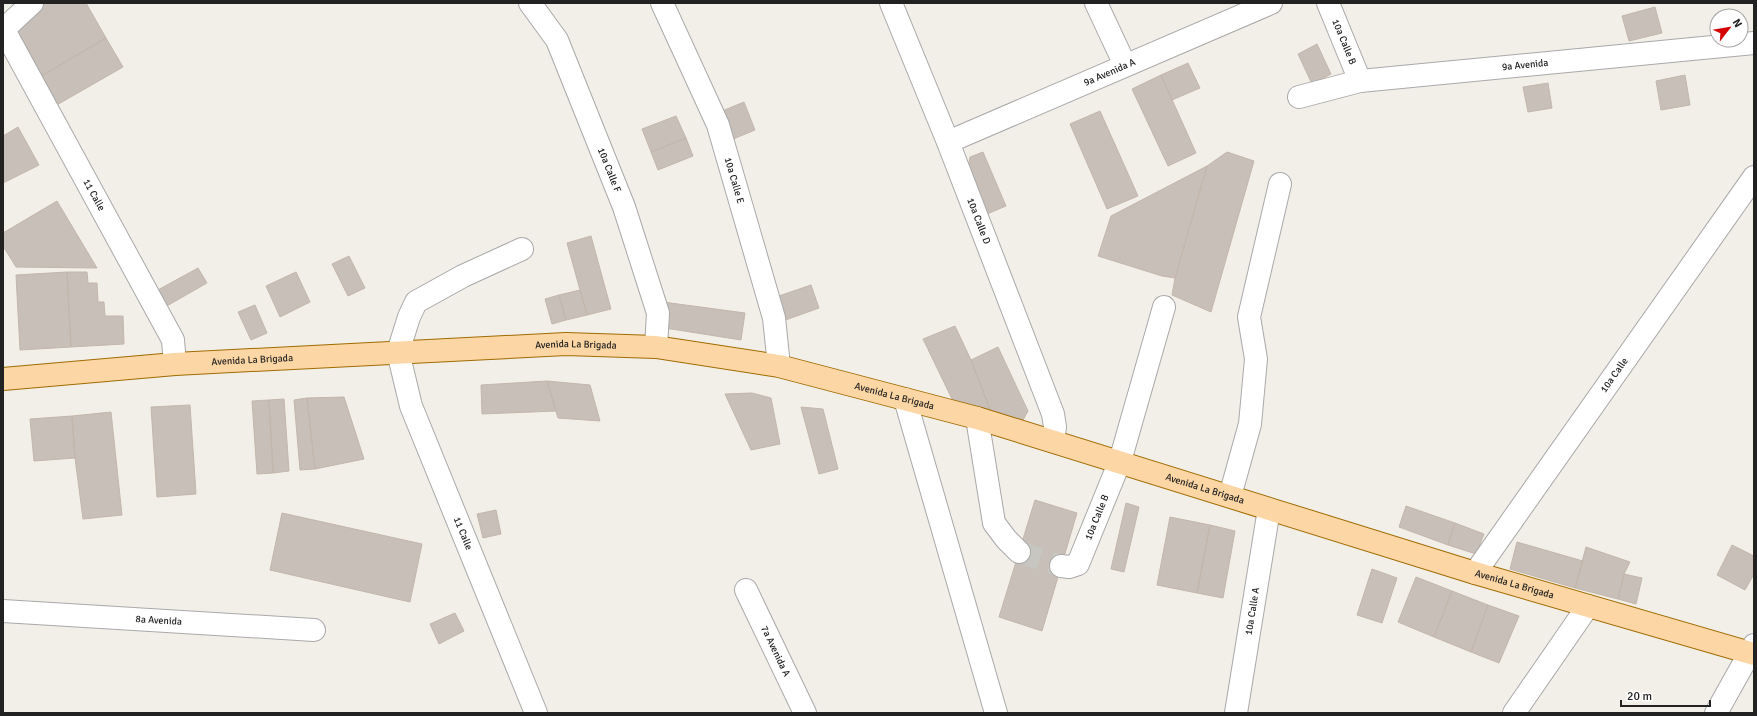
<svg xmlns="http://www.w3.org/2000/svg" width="1757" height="716" font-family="Signika,sans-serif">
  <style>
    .building { fill: #c7bfb8; stroke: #c4b6ab }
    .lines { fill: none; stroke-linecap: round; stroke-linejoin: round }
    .minor-tunnel { stroke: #c8c6c1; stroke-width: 22; stroke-dasharray: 22 11; stroke-linecap: butt }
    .minor-casing { stroke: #a9a9a9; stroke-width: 24 }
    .major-casing { stroke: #a06b00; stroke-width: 24 }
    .minor { stroke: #fff; stroke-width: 22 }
    .major { stroke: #fcd6a4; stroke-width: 22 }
    .labels { text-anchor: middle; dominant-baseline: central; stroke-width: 4; stroke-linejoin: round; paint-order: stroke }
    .street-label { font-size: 10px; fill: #222; stroke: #fff }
  </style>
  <rect width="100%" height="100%" fill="#f2efe9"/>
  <path class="building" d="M39 3H86L106 38 38 78 11 31Z
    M1655 7 1662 33 1629 41 1622 16Z
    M106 38 123 67 55 106 38 78Z
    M1317 44 1331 74 1312 84 1298 54Z
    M1188 63 1200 88 1172 100 1161 75Z
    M1161 75 1196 153 1168 166 1132 89Z
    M1685 75 1690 105 1661 110 1656 81Z
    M1548 83 1552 108 1528 112 1523 87Z
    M744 102 755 130 726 142 715 114Z
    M1100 111 1138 196 1107 209 1070 124Z
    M676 116 686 138 651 152 642 129Z
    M18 127 39 165 3 183V136Z
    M686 138 693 156 658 170 651 152Z
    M983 152 1006 206 987 214 968 169 970 157Z
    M1227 152 1254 161 1211 312 1172 295 1175 278 1207 166Z
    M1207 166 1175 278 1162 276 1098 256 1111 216Z
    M57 201 97 268 16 267 3 246V233Z
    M591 236 611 309 587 315 567 243Z
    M349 256 365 288 348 296 332 264Z
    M198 268 207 283 165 307 156 291Z
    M67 272H87L88 283H97L98 302H104L105 316H123L124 344 71 347Z
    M67 272 71 347 20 350 16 275Z
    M296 272 310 302 280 317 266 286Z
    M811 285 819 308 780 322 773 298Z
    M580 290 587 315 566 320 559 295Z
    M559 295 566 320 552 324 545 299Z
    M663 302 745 313 741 340 665 328Z
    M255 305 267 333 251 340 238 312Z
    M955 326 971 360 991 412 952 399 923 339Z
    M998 347 1028 411 1023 420 991 412 971 360Z
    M547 381 556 411 482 414 481 385Z
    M547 381 590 385 600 421 558 418Z
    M752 393 771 398 780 444 751 450 725 394Z
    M344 397 364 459 315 469 307 398Z
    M307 398 315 469 300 470 294 400Z
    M284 399 289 471 273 473 269 400Z
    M269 400 273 473 257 474 252 401Z
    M190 405 196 494 157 497 151 407Z
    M801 407 823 409 838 469 819 474Z
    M111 412 122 515 83 519 75 458 72 416Z
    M72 416 75 458 34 461 30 419Z
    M1035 500 1077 513 1042 631 999 617Z
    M1126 503 1139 507 1124 572 1111 569Z
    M1406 506 1455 523 1448 545 1399 527Z
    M496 510 501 534 483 538 477 514Z
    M282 513 422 544 410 602 270 570Z
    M1170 517 1210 525 1197 593 1157 585Z
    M1455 523 1484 534 1476 554 1448 545Z
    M1210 525 1235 531 1223 598 1197 593Z
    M1517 542 1583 561 1575 588 1510 569Z
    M1732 545 1754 556V574L1745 590 1717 575Z
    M1586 547 1630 562 1624 574 1618 599 1575 588Z
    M1372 569 1397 578 1382 623 1357 615Z
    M1624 574 1642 578 1636 604 1618 599Z
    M1416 577 1452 591 1434 637 1398 622Z
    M1452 591 1488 605 1471 652 1434 637Z
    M1488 605 1519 616 1499 663 1471 652Z
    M455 613 464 631 439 644 430 624Z"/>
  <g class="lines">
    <path class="minor-tunnel" d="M1019 552 1061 566"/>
    <defs>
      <g id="minor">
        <path id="s1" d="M530 3 557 40 624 207 658 313 656 347"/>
        <path id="s2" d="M662 3 718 125 774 318 779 366"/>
        <path id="s3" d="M891 3 948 142 1053 414 1055 427 1053 441"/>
        <path d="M1096 3 1125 65"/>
        <path id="s4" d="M1328 3 1360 81"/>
        <path d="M3 30 32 3"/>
        <path id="s5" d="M4 30 173 340 175 364"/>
        <path id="s6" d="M1299 97 1360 81 1754 43"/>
        <path id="s7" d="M948 142 1271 3"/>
        <path id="s8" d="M522 249 463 276 416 302 409 317 398 352 411 406 536 713"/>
        <path d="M905 399 996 713"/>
        <path d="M977 418 994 523 1006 539 1019 552"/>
        <path d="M1230 496 1250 424 1256 359 1249 317 1280 184"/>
        <path id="s9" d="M1061 566 1069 567 1078 564 1120 461 1164 307"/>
        <path id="s10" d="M1475 573 1754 177"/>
        <path id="s11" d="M746 590 805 713"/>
        <path id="s12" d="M3 611 314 630"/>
        <path id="s13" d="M1236 713 1269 509"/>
        <path d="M1514 713 1588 606"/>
        <path d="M1716 713 1754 645"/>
      </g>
      <g id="major">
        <path id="s14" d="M3 379 175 364 566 344 656 347 779 366 977 418 1475 573 1754 654"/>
      </g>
    </defs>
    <use href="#minor" class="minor-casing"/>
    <use href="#major" class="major-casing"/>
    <use href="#minor" class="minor"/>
    <use href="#major" class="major"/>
  </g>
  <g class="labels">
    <g class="street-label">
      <text stroke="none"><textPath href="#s4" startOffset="42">10a Calle B</textPath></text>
      <text stroke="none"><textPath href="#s6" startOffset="229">9a Avenida</textPath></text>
      <text stroke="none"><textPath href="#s7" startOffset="176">9a Avenida A</textPath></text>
      <text stroke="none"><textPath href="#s1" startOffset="186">10a Calle F</textPath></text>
      <text stroke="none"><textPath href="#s2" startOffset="192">10a Calle E</textPath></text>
      <text stroke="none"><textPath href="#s5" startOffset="188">11 Calle</textPath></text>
      <text stroke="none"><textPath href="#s3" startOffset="235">10a Calle D</textPath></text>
      <text stroke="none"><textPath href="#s14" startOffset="574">Avenida La Brigada</textPath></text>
      <text stroke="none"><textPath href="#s14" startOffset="250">Avenida La Brigada</textPath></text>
      <text stroke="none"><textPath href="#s10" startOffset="242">10a Calle</textPath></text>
      <text stroke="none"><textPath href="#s14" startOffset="898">Avenida La Brigada</textPath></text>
      <text stroke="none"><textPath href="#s14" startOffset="1222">Avenida La Brigada</textPath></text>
      <text stroke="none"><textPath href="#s9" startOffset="68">10a Calle B</textPath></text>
      <text stroke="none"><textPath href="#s8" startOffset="365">11 Calle</textPath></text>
      <text stroke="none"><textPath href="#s14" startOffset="1546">Avenida La Brigada</textPath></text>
      <text stroke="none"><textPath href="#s13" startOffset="103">10a Calle A</textPath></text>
      <text stroke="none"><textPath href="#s12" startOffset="156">8a Avenida</textPath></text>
      <text stroke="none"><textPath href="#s11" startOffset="68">7a Avenida A</textPath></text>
    </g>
  </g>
  <rect width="1757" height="716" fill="none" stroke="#222222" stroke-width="8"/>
  <g transform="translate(1729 28) rotate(59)"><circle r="19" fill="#ffffff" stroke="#a7a7a7"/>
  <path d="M0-3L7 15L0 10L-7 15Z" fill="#d40000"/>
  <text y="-6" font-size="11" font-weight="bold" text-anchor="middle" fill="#222222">N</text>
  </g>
  <path d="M1621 700v6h89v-6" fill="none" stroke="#222222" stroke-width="2"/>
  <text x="1627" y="700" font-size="12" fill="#222222" stroke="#ffffff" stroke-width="3" paint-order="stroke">20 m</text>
</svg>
